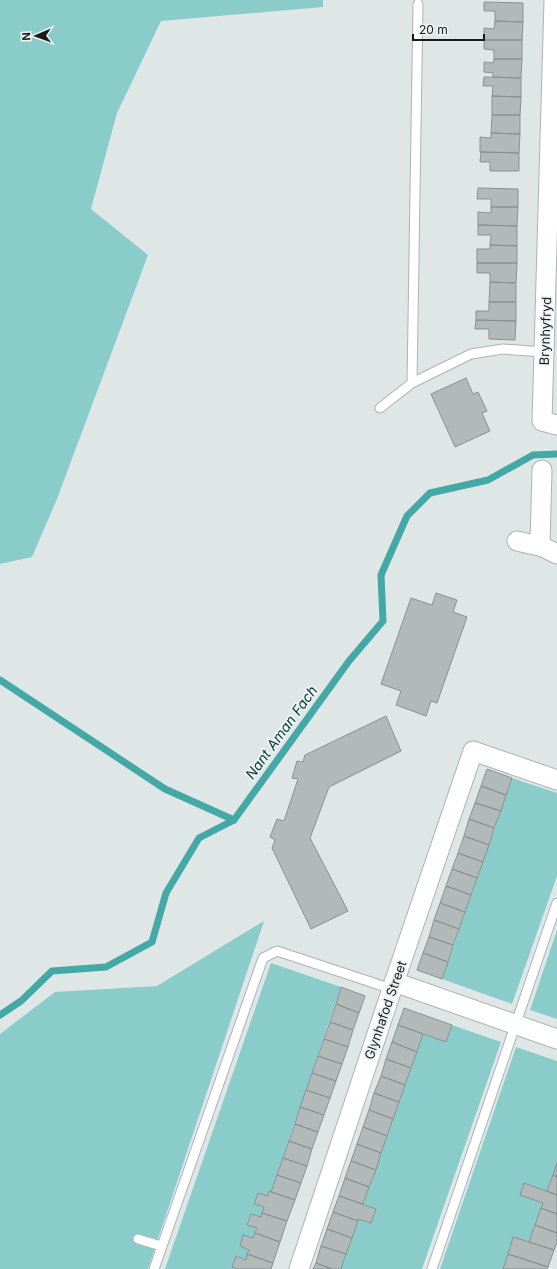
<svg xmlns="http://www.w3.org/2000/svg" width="557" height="1269" font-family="Inter,sans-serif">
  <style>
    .green { fill: #89ccca }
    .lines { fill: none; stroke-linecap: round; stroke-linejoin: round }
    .stream { stroke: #44a8a6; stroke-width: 7 }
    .building { fill: #b1b9b9; stroke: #899191 }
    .lane-casing { stroke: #acb3b3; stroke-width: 11 }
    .street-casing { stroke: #acb3b3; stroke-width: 21 }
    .lane { stroke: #fff; stroke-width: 9 }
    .street { stroke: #fff; stroke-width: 19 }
    .labels { text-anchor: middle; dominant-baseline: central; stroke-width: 3.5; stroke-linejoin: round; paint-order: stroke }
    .street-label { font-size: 13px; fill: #181b1a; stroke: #ecf4f3 }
    .water-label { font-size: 14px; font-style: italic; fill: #073837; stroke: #ecf4f3 }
  </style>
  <rect width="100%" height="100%" fill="#dee7e6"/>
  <path class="green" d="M0 0H323V7L161 21 117 113 91 209 148 255 57 499 32 557 0 564Z
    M512 778 557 793V876L512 1004 442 979Z
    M264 921 148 1269H0V1034L55 992 157 986Z
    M557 930V1019L530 1010Z
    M271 963 341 987 271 1192 269 1191 268 1196 258 1193 254 1204 264 1207 261 1217 251 1214 247 1225 257 1228 253 1238 243 1235 240 1246 249 1250 246 1260 236 1256 232 1267 237 1269H165Z
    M452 1025 501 1042 422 1269H341L358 1219 371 1223 376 1209 363 1204 423 1034 446 1042Z
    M516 1047 557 1061V1163L547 1191 524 1183 543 1203 529 1243 513 1237 504 1269H440Z"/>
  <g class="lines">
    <path class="stream" d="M0 680 165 789 234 820
      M0 1015 21 1001 52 971 106 967 152 942 166 893 199 838 234 820 349 661 383 621 381 575 407 516 430 493 488 480 533 455 557 454"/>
  </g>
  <path class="building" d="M484 2 523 3V22L495 21V11H484Z
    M495 21 523 22 522 40H484V28L494 29Z
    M484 40H522V59H494V50L484 49Z
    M494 59H522L521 78 493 77V73L484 72V62L493 63Z
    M484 77 521 78V97L492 96 493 86H483Z
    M492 96 521 97 520 115H492Z
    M492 115H520V134L491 133Z
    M491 133 520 134 519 153 480 152V137L491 138Z
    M481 152 519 153V171H490V162H480Z
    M478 188 518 189V207H491V199H477Z
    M491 207H518L517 226 478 225V212L491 213Z
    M478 225 517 226V246L490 245 491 235H478Z
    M490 245 517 246V263H477V249H490Z
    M477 263H517L516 283 490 282V273H477Z
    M490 282 516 283V302H489Z
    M489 302H516V321L476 320V311H489Z
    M476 320 516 321 515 340 489 339V329H475Z
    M466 378 473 394 478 392 487 411 482 413 490 431 455 447 431 394Z
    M436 593 457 600 453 612 467 617 437 703 431 701 426 716 396 705 401 691 381 684 411 598 432 605Z
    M386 716 401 751 329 787 310 838 348 911 311 929 272 848 275 840 270 837 277 819 284 821 298 779 292 778 297 761 303 762 305 755Z
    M487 769 512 778 506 795 481 786Z
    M481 786 506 795 501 811 475 803Z
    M475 803 501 811 494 828 469 819Z
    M469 819 494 828 489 845 464 836Z
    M464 836 489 845 483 862 458 853Z
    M458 853 483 862 477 878 452 869Z
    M452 869 477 878 471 895 446 886Z
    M446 886 471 895 465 912 440 903Z
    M440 903 465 912 459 929 434 920Z
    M434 920 459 929 453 945 429 937Z
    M429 937 453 945 448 962 423 953Z
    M423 953 448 962 442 979 417 970Z
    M341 987 365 996 359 1013 336 1004Z
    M336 1004 359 1013 353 1030 330 1022Z
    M404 1008 452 1025 446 1042 398 1025Z
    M330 1022 353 1030 348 1047 324 1039Z
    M398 1025 423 1034 417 1052 392 1042Z
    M324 1039 348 1047 342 1064 318 1056Z
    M392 1042 417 1052 411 1068 386 1059Z
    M318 1056 342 1064 336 1081 312 1073Z
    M386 1059 411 1068 405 1085 381 1076Z
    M312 1073 336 1081 330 1098 306 1090Z
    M381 1076 405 1085 399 1102 374 1093Z
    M306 1090 330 1098 324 1115 300 1107Z
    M374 1093 399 1102 393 1119 369 1110Z
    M300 1107 324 1115 318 1132 295 1124Z
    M369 1110 393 1119 387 1136 363 1127Z
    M295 1124 318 1132 312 1149 289 1141Z
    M363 1127 387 1136 381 1153 357 1144Z
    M289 1141 312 1149 307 1166 283 1158Z
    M357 1144 381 1153 376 1170 351 1161Z
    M283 1158 307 1166 301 1183 277 1175Z
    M351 1161 376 1170 369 1187 345 1178Z
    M557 1163V1177L553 1175Z
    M277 1175 301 1183 295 1200 271 1192Z
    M553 1175 557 1177V1195L547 1191Z
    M345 1178 369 1187 363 1204 339 1196Z
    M524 1183 557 1195V1214L541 1208 543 1203 520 1195Z
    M269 1191 295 1200 287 1221 262 1213 264 1207 254 1204 258 1193 268 1196Z
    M339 1196 376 1209 371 1223 358 1219V1221L333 1212Z
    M541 1208 557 1214V1233L535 1225Z
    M333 1212 358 1221 352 1238 327 1229Z
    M262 1213 287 1221 280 1242 255 1233 257 1228 247 1225 251 1214 261 1217Z
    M535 1225 557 1233V1242L554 1250 529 1242Z
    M327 1229 352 1238 346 1254 321 1246Z
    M255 1233 280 1242 273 1263 247 1254 249 1250 240 1246 243 1235 253 1238Z
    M513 1237 554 1250 548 1267 508 1254Z
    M321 1246 346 1254 341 1269H332L316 1263Z
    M247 1254 273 1263 271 1269H237L232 1267 236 1256 246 1260Z
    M508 1254 548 1267 547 1269H503Z
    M316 1263 332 1269H313Z"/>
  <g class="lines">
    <defs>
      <path id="lane" d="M412 383 418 4
        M380 408 412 383 471 354 503 349 544 352
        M138 1239 161 1246
        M154 1269 263 958 277 951 392 989
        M432 1269 557 903"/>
      <path id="street" d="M554 0 542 421 557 425
        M542 470 540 543 543 547 557 554
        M517 541 543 547
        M394 982 557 1039
        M299 1269 392 989 473 751 557 780"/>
    </defs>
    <use href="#lane" class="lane-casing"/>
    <use href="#street" class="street-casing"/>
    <use href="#lane" class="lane"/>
    <use href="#street" class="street"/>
  </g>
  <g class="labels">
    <g class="street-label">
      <text transform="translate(545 331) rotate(-88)">Brynhyfryd</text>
      <text transform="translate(385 1010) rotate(-71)">Glynhafod Street</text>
    </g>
    <g class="water-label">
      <text transform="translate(281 732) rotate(-54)">Nant Aman Fach</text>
    </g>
  </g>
  <g transform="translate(36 36) rotate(268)" stroke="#ecf4f3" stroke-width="3" paint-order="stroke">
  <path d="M0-3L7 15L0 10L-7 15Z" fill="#181b1a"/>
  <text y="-6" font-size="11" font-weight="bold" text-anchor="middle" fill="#181b1a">N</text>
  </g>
  <path d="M413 34v6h71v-6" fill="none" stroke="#181b1a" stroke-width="2"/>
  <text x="419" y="34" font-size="12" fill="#181b1a" stroke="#ecf4f3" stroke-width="3" paint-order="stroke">20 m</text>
</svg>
